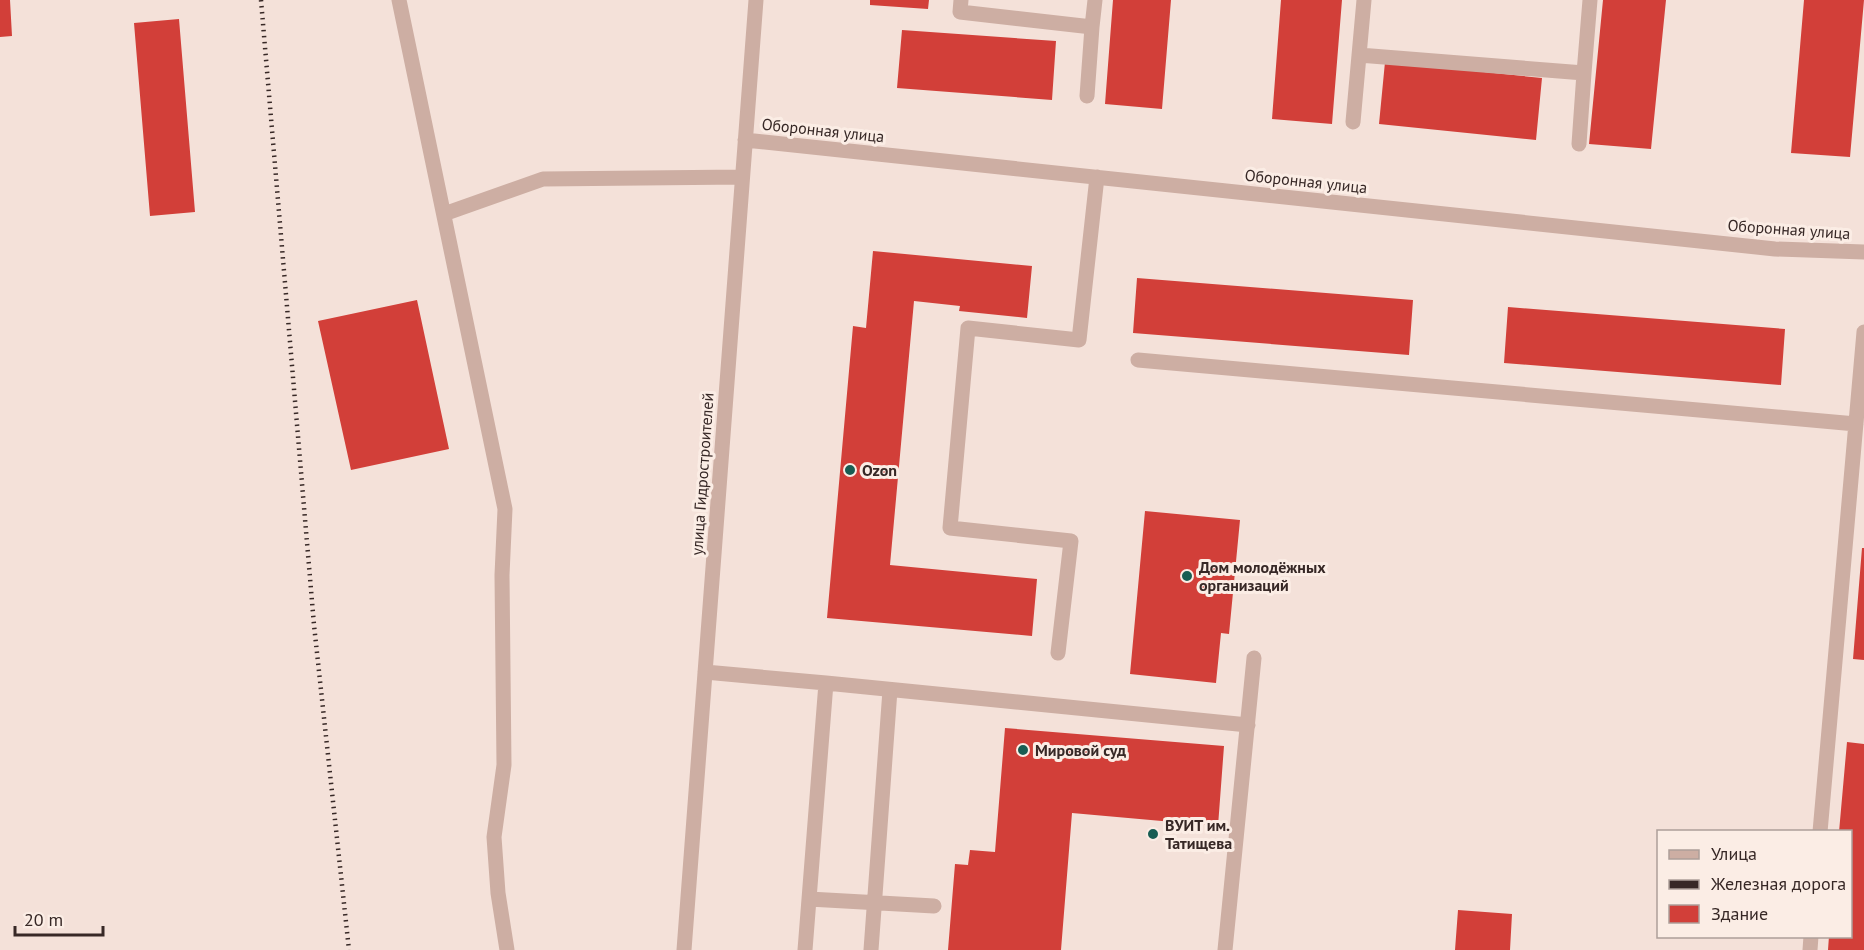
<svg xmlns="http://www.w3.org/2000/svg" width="1864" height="950" font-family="'PT Sans',sans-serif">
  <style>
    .building { fill: #d23f39 }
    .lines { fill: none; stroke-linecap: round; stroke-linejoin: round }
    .minor { stroke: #cdaea3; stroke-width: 15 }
    .rail { stroke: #372826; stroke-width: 4.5; stroke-dasharray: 1.5 4.5; stroke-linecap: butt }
    .poi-dot { fill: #185d53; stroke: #fbede5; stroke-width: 2 }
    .labels { text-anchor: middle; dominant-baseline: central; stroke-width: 6; stroke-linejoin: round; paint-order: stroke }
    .street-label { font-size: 16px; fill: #372826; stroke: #fbede5 }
    .poi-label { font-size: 16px; font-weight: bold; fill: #372826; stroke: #fbede5; text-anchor: start }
  </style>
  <rect width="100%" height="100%" fill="#f4e1d9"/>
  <path class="building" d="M0 0H10L12 36 0 37Z
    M870 0H929L928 9 870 5Z
    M1113 0H1171L1162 109 1105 104Z
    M1281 0H1342L1332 124 1272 119Z
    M1603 0H1666L1651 149 1589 144Z
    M1804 0H1864L1850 157 1791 153Z
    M179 19 195 212 150 216 134 23Z
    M902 30 1056 41 1052 100 897 88Z
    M1385 62 1542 78 1536 140 1379 124Z
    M873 251 1032 266 1027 318 959 311 960 306 914 301 890 565 1037 579 1032 636 827 618 853 326 866 328Z
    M1137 278 1413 300 1409 355 1133 333Z
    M417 300 449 449 351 470 318 321Z
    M1508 307 1785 329 1781 385 1504 363Z
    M1145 511 1240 520 1229 634 1221 633 1216 683 1130 674Z
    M1862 548H1864V660L1853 659Z
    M1005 728 1224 746 1218 826 1072 813 1061 950H948L955 864 968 865 970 850 995 852Z
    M1847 742 1864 744V950H1828L1829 936H1850V832H1839Z
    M1458 910 1512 914 1510 950H1455Z"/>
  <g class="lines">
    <path class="minor" d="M399 0 505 509 502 575 504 765 494 837 498 893 507 950
      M961 0 960 12 1092 27 1095 0
      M1359 55 1584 73 1590 0
      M1087 96 1092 27
      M1353 122 1364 0
      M745 140 1775 249 1864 252
      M1579 144 1584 73
      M444 214 543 179 742 177
      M1138 360 1856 424
      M1058 653 1071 541 950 528 968 328 1079 340 1097 177
      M705 672 826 683 805 950
      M826 683 1248 725
      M1820 832 1864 332
      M809 899 934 906
      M684 950 756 0
      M871 950 890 690
      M1225 950 1254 658
      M1810 950 1811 936"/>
    <path class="rail" d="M261 0 314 625 349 950"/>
  </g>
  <g class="poi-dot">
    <circle cx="850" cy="470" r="6"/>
    <circle cx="1187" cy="576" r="6"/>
    <circle cx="1023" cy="750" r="6"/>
    <circle cx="1153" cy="834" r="6"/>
  </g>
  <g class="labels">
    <g class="street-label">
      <text transform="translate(823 130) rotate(6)">Оборонная улица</text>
      <text transform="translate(1306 181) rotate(6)">Оборонная улица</text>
      <text transform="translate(1789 229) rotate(4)">Оборонная улица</text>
      <text transform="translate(702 474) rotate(-86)">улица Гидростроителей</text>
    </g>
    <g class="poi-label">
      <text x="862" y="470">Ozon</text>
      <text x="1199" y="567">Дом молодёжных<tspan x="1199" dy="18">организаций</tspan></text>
      <text x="1035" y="750">Мировой суд</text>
      <text x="1165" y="825">ВУИТ им.<tspan x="1165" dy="18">Татищева</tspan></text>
    </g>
  </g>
  <rect x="1657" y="830" width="195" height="108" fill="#fbede5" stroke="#ad9e99" stroke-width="1.5"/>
  <rect x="1669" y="850" width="30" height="9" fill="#cdaea3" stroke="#ad9e99" stroke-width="1.5"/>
  <text x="1711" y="860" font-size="18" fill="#372826">Улица</text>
  <rect x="1669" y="880" width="30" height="9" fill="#372826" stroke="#ad9e99" stroke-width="1.5"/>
  <text x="1711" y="890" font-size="18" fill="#372826">Железная дорога</text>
  <rect x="1669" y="905" width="30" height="18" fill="#d23f39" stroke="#ad9e99" stroke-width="1.5"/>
  <text x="1711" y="920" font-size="18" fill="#372826">Здание</text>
  <path d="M15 926v9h88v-9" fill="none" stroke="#372826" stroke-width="3"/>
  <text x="24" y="926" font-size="18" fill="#372826" stroke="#fbede5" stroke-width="4.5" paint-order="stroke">20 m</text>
</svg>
